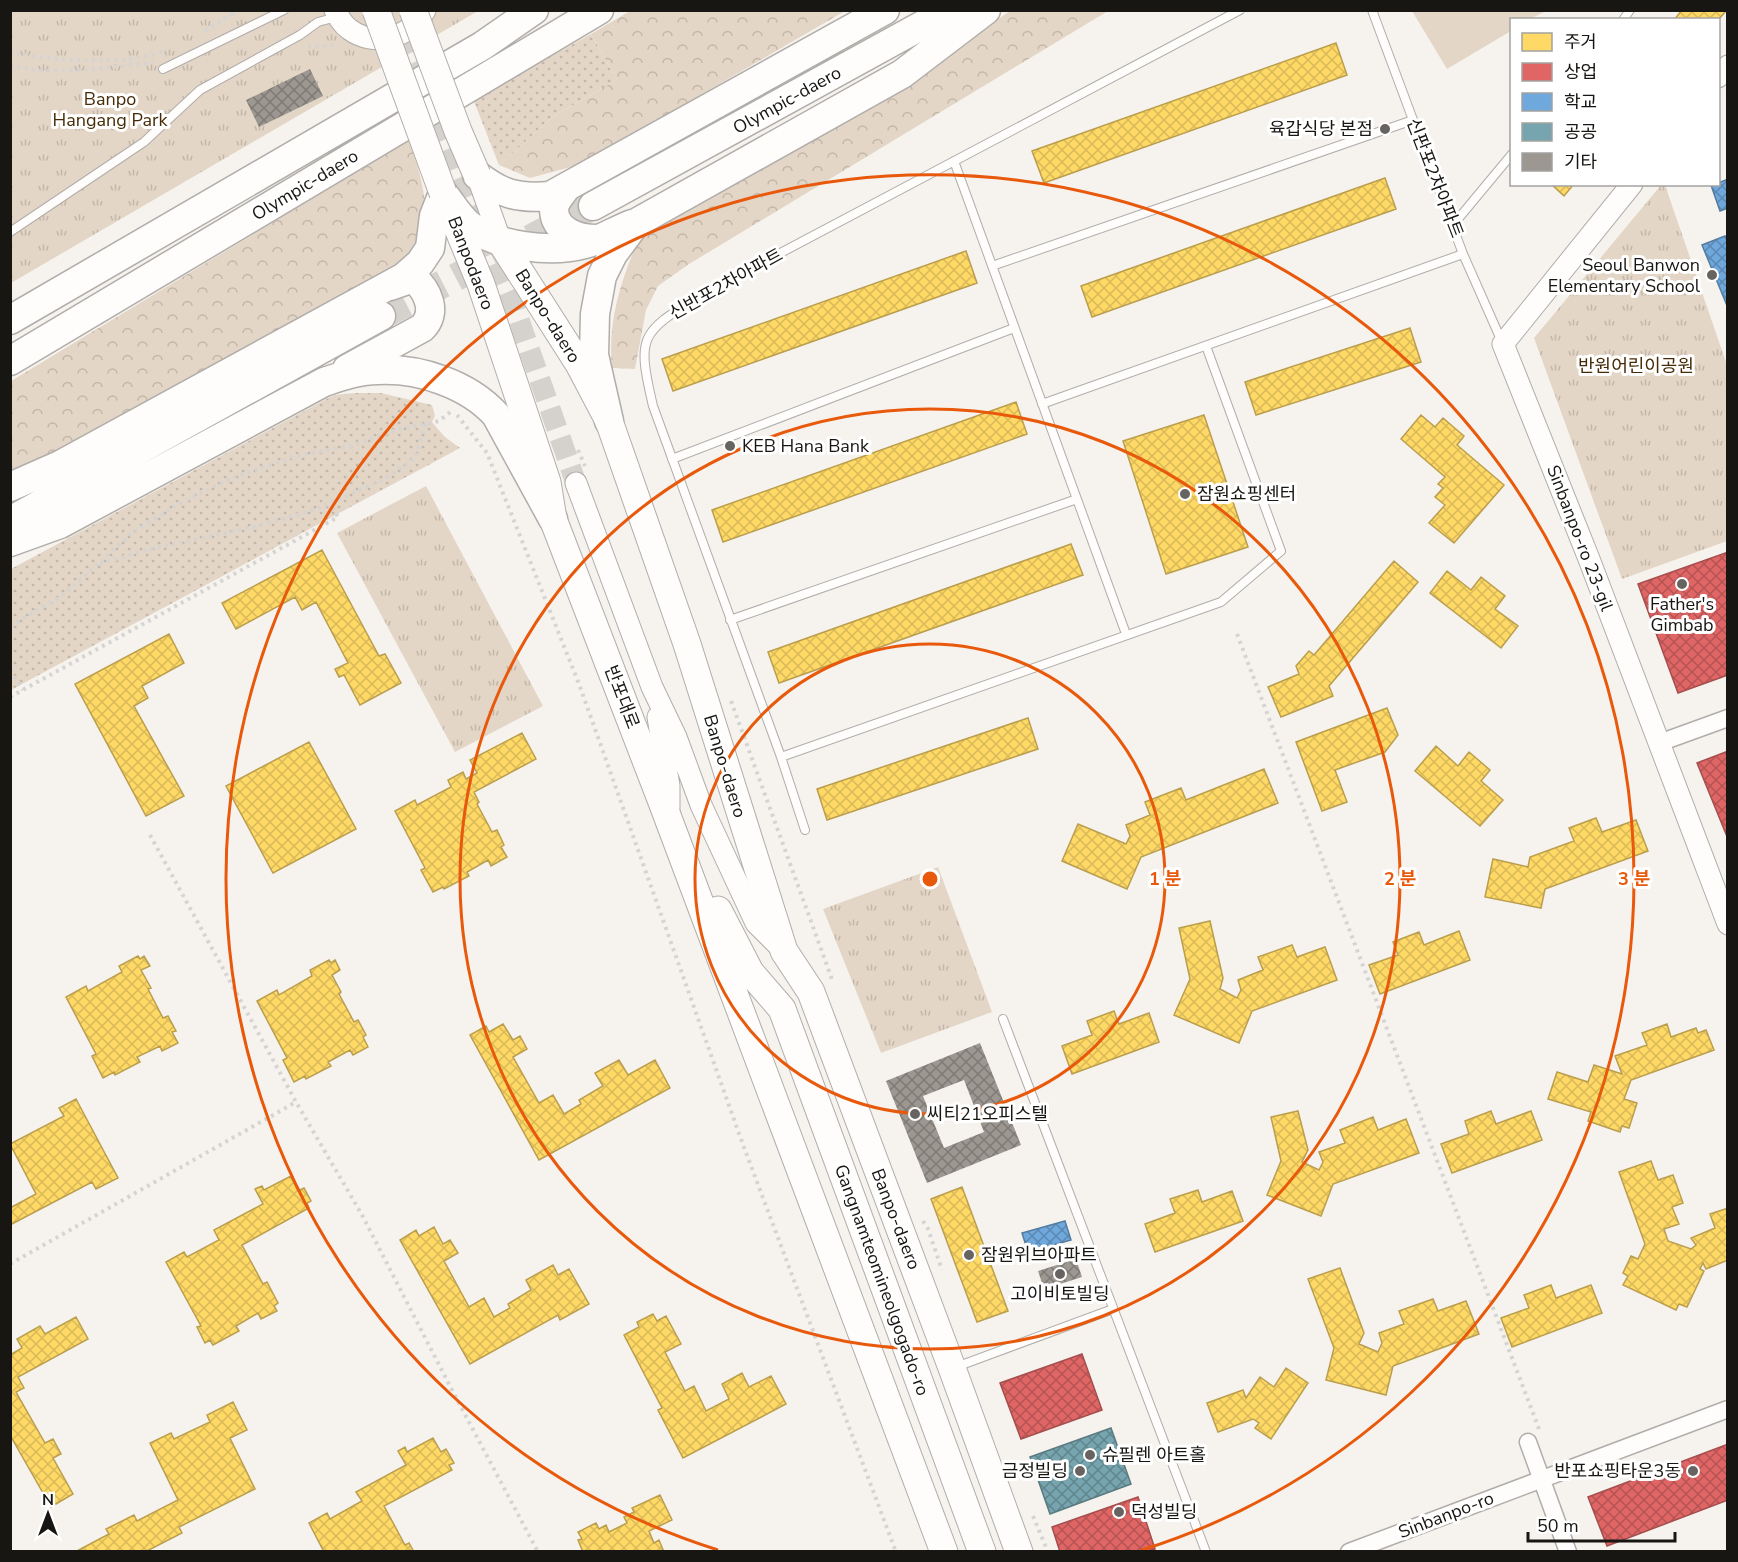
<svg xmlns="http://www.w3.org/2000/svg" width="1738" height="1562" font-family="'Nunito Sans','Noto Sans KR',sans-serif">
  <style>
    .grass { fill: url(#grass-dots) }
    .forest { fill: url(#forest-crowns) }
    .park { fill: url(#park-tufts) }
    .pitch { fill: #e4d6c6 }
    .homes { fill: url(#homes-cross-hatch); stroke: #ba9e4d; stroke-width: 1.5 }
    .shops { fill: url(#shops-cross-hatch); stroke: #a44e4d; stroke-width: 1.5 }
    .schools { fill: url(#schools-cross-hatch); stroke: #557ca0; stroke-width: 1.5 }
    .public { fill: url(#public-cross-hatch); stroke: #5a7a80; stroke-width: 1.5 }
    .building { fill: url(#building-cross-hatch); fill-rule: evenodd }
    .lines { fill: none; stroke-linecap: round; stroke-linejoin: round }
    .tertiary-tunnel { stroke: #d5d2cd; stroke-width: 21; stroke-dasharray: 21 10; stroke-linecap: butt }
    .trunk-tunnel { stroke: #d5d2cd; stroke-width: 28; stroke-dasharray: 28 14; stroke-linecap: butt }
    .service-casing { stroke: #b0adaa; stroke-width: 10 }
    .minor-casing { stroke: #b0adaa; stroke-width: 19 }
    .tertiary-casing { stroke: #b0adaa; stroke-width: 23 }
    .primary-casing { stroke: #b0adaa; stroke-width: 29 }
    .trunk-casing { stroke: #b0adaa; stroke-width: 31 }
    .path { stroke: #d5d4d2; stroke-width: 4; stroke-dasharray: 3 4.5; stroke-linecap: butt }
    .service { stroke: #fefdfc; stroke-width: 8 }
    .minor { stroke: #fefdfc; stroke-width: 16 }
    .tertiary { stroke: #fefdfc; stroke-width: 21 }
    .primary { stroke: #fefdfc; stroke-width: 27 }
    .trunk { stroke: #fefdfc; stroke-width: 28 }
    .primary-bridge-casing { stroke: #b0adaa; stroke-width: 29; stroke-linecap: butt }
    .primary-bridge { stroke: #fefdfc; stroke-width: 27 }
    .ring { fill: none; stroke: #e8590c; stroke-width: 3 }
    .poi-dot { fill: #666360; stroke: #fff; stroke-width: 2 }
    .labels { text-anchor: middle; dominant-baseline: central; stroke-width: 6; stroke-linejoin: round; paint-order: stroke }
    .park-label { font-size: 18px; fill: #462b06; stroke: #fff }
    .street-label { font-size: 18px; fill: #181613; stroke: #fff }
    .poi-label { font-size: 18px; fill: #181613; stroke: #fff; text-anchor: start }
    .centre { fill: #e8590c; stroke: #fff; stroke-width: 3 }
    .ring-label { font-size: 18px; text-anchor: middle; font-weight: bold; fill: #e8590c; stroke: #fff; stroke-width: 6; stroke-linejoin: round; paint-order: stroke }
  </style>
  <defs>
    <pattern id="grass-dots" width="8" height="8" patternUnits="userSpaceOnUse" patternTransform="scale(1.5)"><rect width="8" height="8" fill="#e4d6c6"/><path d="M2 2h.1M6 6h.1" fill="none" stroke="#c3b7a9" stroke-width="1.8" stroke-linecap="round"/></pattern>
    <pattern id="forest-crowns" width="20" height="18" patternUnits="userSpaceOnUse" patternTransform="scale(1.5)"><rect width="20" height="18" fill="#e4d6c6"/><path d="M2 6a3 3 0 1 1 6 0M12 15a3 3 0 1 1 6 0" fill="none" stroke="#c3b7a9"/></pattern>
    <pattern id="park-tufts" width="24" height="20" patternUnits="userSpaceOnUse" patternTransform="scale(1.5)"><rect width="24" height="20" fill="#e4d6c6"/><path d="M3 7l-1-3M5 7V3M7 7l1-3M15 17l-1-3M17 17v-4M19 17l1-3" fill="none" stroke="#c3b7a9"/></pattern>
    <pattern id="homes-cross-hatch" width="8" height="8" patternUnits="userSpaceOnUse" patternTransform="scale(1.5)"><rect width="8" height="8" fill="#ffd966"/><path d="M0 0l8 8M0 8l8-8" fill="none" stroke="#daba58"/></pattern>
    <pattern id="shops-cross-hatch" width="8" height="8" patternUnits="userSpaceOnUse" patternTransform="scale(1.5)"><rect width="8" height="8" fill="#e06666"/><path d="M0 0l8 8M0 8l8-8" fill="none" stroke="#b55353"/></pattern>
    <pattern id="schools-cross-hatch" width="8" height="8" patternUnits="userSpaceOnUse" patternTransform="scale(1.5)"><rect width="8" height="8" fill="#6fa8dc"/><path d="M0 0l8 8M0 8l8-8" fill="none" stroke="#5a88b1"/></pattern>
    <pattern id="public-cross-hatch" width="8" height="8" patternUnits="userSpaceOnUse" patternTransform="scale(1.5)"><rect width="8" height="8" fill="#76a5af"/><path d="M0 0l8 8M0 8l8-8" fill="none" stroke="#60858d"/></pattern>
    <pattern id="building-cross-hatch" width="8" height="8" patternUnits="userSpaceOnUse" patternTransform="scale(1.5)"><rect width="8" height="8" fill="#9c9790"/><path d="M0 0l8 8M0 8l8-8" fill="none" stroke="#7e7a74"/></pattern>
  </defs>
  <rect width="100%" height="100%" fill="#f6f3ee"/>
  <path class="grass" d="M591 34 617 80 554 116 499 165 473 99Z
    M355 393H381L432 405 435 416 432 422 445 437 460 448 11 690V569L334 395Z"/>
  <path class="forest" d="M630 11H845L582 164 530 178 499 165 554 116 617 80 591 34Z
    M1010 11H1108L689 264 658 286 646 310 635 369 612 368C607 318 623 274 643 229L954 49Z
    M409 140C418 165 432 209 422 236 416 251 395 265 382 274L11 476V381Z"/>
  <path class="park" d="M11 11H478L11 283Z
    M1661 185H1665L1727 365V541L1622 579 1534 338Z
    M426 486 543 706 455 752 337 533Z
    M938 867 992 1012 881 1053 823 909Z"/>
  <path class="pitch" d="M1412 11H1546L1530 19 1512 20 1511 31 1447 69Z"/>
  <path class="homes" d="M1682 10H1727L1718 20H1674Z
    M1336 43 1347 75 1044 183 1032 151Z
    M1385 178 1396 209 1092 317 1081 286Z
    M1551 184H1574L1564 196Z
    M966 251 977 283 673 391 662 359Z
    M1410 328 1421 362 1256 415 1245 382Z
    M1016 402 1027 434 723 542 712 510Z
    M1204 415 1248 547 1166 574 1123 441Z
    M1421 415 1435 427 1443 418 1464 436 1457 445 1504 485 1454 543 1429 523 1445 505 1435 497 1443 488 1438 484 1445 477 1401 439Z
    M1071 544 1083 575 779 683 768 652Z
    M322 550 379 656 385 654 401 683 360 705 344 675 339 677 335 669 348 663 316 602 302 610 295 597 236 629 222 603Z
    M1394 561 1418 582 1329 686 1333 696 1281 717 1268 687 1299 674 1296 666 1309 651 1314 655Z
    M1447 571 1471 590 1481 577 1505 596 1495 609 1518 626 1501 648 1430 593Z
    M169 634 184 663 142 686 148 698 134 706 184 796 146 816 75 684Z
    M1387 708 1398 735 1385 752 1335 770 1347 802 1322 811 1296 742Z
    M1028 718 1038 749 827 820 817 789Z
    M522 733 536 759 474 792 479 802 477 804 492 832 497 830 504 845 501 847 507 857 491 866 488 860 467 872 469 876 444 889 443 887 433 892 421 870 425 868 395 811 415 800 417 805 451 787 448 780 463 772 466 779 477 773 470 760Z
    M309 742 356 829 273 873 226 786Z
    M1436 746 1458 766 1469 752 1490 770 1481 781 1503 800 1480 826 1415 771Z
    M1264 769 1278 803 1141 857 1127 889 1062 861 1078 824 1126 844 1130 836 1126 825 1150 815 1145 802 1181 788 1186 800Z
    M1596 818 1602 832 1636 820 1648 851 1545 889 1541 908 1485 897 1493 859 1528 867 1530 857 1574 841 1569 828Z
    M1210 921 1223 978 1220 989 1237 998 1241 990 1238 980 1263 970 1258 957 1292 945 1297 957 1325 947 1337 980 1252 1011 1239 1043 1174 1015 1190 979 1179 928Z
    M1459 931 1470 960 1380 994 1369 965 1398 955 1393 942 1419 932 1424 945Z
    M138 956 140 959 144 956 150 966 141 970 151 988 148 989 163 1018 168 1016 176 1031 172 1032 178 1043 162 1051 160 1046 137 1057 140 1062 115 1075 114 1072 103 1078 92 1056 96 1054 66 997 86 986 88 991 122 972 119 966Z
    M329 960 331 963 335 960 340 970 332 975 341 992 339 994 354 1022 358 1020 366 1035 363 1037 368 1047 353 1055 350 1050 328 1062 331 1066 306 1079 305 1076 294 1082 283 1060 287 1058 257 1001 277 990 279 995 312 976 310 970Z
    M1114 1011 1119 1024 1149 1013 1159 1042 1072 1074 1062 1046 1092 1035 1087 1021Z
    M503 1024 513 1040 520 1036 527 1049 513 1057 539 1103 553 1095 564 1114 581 1104 579 1100 603 1086 595 1073 619 1060 628 1075 655 1060 670 1088 539 1160 470 1035 486 1026 489 1032Z
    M1667 1024 1671 1037 1696 1028 1698 1033 1706 1030 1714 1050 1631 1080 1624 1099 1637 1103 1629 1128 1622 1126 1620 1132 1588 1121 1591 1112 1548 1099 1557 1072 1588 1082 1594 1065 1622 1074 1615 1056 1647 1045 1642 1033Z
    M76 1099 118 1178 96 1189 92 1182 10 1225V1208L36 1194 10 1144 64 1116 59 1108Z
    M1298 1111 1308 1150 1302 1162 1319 1170 1323 1162 1319 1152 1345 1143 1340 1130 1373 1117 1378 1130 1406 1119 1419 1153 1333 1184 1321 1216 1267 1195 1281 1161 1271 1117Z
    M1491 1111 1496 1124 1531 1111 1542 1140 1452 1173 1441 1144 1469 1134 1465 1121Z
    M1651 1161 1658 1180 1673 1175 1683 1203 1672 1207 1679 1224 1664 1229 1668 1241 1691 1249 1696 1245 1691 1238 1715 1228 1710 1214 1728 1208V1260L1706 1269 1703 1263 1700 1269 1704 1271 1687 1307 1679 1304 1676 1310 1623 1285 1628 1276 1623 1273 1631 1256 1638 1259 1645 1244 1619 1172Z
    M291 1176 298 1191 304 1188 311 1201 307 1203 309 1208 242 1245 263 1284 267 1282 278 1303 274 1306 277 1311 261 1319 258 1313 236 1326 239 1331 213 1345 210 1340 205 1343 197 1327 201 1326 166 1262 184 1252 187 1257 219 1240 214 1230 263 1204 255 1189 262 1186 264 1190Z
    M962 1187 1008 1311 977 1322 931 1199Z
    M1198 1190 1202 1202 1232 1191 1243 1221 1155 1252 1145 1224 1175 1213 1170 1199Z
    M434 1227 443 1244 450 1240 458 1253 444 1261 469 1307 484 1298 494 1317 510 1308 508 1304 531 1290 526 1280 553 1265 558 1275 569 1269 589 1304 560 1320 558 1315 470 1364 400 1240 416 1230 419 1236Z
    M1340 1268 1364 1333 1359 1344 1378 1352 1382 1343 1379 1333 1404 1324 1399 1311 1433 1299 1438 1311 1466 1301 1479 1334 1393 1366 1386 1395 1326 1380 1334 1348 1308 1279Z
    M1551 1285 1556 1298 1591 1285 1602 1313 1512 1347 1501 1318 1529 1308 1524 1295Z
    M653 1314 657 1321 666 1316 681 1344 665 1352 685 1391 694 1386 706 1411 729 1399 722 1384 742 1373 749 1387 771 1376 786 1404 683 1458 658 1410 662 1408 624 1335 639 1327 637 1322Z
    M76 1317 88 1339 18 1377 24 1388 16 1392 45 1443 53 1439 61 1454 53 1458 73 1494 51 1507 10 1435V1355L22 1348 17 1339 40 1326 45 1334Z
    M1286 1368 1308 1383 1271 1439 1255 1428 1259 1423 1253 1419 1218 1432 1207 1403 1243 1390 1246 1398 1260 1377 1274 1387Z
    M233 1402 247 1430 230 1438 255 1489 179 1527 182 1533 145 1552H75L109 1534 106 1529 134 1515 137 1521 178 1500 150 1443 171 1433 174 1439 210 1422 207 1415Z
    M433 1438 441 1452 446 1449 454 1463 449 1465 452 1470 384 1506 405 1545 409 1543 414 1552H324L309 1523 327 1513 330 1519 362 1501 356 1492 406 1465 398 1451 405 1447 407 1452Z
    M660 1495 672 1520 649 1531 654 1543 659 1540 664 1552H583L578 1540 582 1539 578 1532 596 1523 599 1529 606 1525 609 1532 627 1523 624 1517 634 1512 632 1508Z"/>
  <path class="shops" d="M1728 552V675L1678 693 1638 584Z
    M1728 751V839L1697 763Z
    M1082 1354 1102 1410 1021 1439 1000 1383Z
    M1728 1444V1500L1607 1546 1588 1497Z
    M1138 1497 1155 1549 1146 1552H1060L1052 1527Z"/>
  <path class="schools" d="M1728 179V208L1720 211 1711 185 1718 184V183Z
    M1725 236 1728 243V308L1702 245Z
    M1065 1221 1071 1240 1028 1252 1022 1233Z"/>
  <path class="public" d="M1111 1428 1131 1484 1050 1514 1030 1457Z"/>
  <path class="building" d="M310 69 323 96 259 127 246 100Z
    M980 1043 1021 1145 927 1183 886 1081ZM964 1080 984 1132 944 1148 923 1096Z
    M1076 1259 1082 1277 1044 1289 1038 1271Z"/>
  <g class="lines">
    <path class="tertiary-tunnel" d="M399 35 512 300 576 483"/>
    <path class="trunk-tunnel" d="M381 316 593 206"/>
    <defs>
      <path id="service" d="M1372 10 1463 254 1502 342
        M1623 20 1630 10
        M163 69 284 10
        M954 161 1126 634
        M1453 225 1512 154
        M10 232 144 142 200 90 300 35 318 22 333 18 338 21
        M992 266 1413 120
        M1042 404 1463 254
        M672 459 1014 328
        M730 620 1077 499
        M781 757 1221 602 1281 551 1206 346
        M805 830 781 757 653 406C636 334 641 333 701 295L1240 10
        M1003 1019 1206 1552
        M956 1367 1113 1309"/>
      <path id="minor" d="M1659 743 1728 718
        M1528 1442 1568 1552
        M1349 1552 1728 1409"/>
      <path id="tertiary" d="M335 10C339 18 342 24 349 29 374 48 411 38 425 10
        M1718 77 1728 66
        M477 175 501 242
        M1632 184 1503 344 1589 559 1728 924
        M576 483 652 687 676 737 701 805 756 923 784 951
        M658 717 669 786V808"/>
      <path id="primary" d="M447 202 481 284 547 482 553 519 662 802 944 1552
        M501 242 579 364 609 421 687 644 784 951 811 992 952 1368 1019 1552
        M718 910 750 972 782 1009 982 1552"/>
      <path id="trunk" d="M477 175C501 194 518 199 550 196L885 10
        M565 189C561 195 554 202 554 210 555 232 579 239 597 239
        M443 193C451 203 459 217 469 225 495 247 552 253 585 244 601 240 616 230 632 224
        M593 206 950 10
        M10 320 482 46 534 10
        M10 361 599 10
        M347 369 422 328C438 313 428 290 413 278L390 286
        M609 421 594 355 595 314 602 276 613 254 636 223 902 74 986 10
        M10 487 60 465 404 277 420 263 430 248 434 216 443 193
        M10 521 381 316
        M10 542 60 524 324 382C342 376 359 370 378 370 419 368 468 384 496 415L553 519"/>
    </defs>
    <use href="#service" class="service-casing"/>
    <use href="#minor" class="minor-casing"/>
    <use href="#tertiary" class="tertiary-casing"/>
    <use href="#primary" class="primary-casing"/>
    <use href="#trunk" class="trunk-casing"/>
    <path class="path" d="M205 31 238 10
      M308 47 337 45
      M10 53C60 60 115 67 164 51
      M10 65 40 71 101 69 153 62
      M457 415 487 453 579 684 742 1142 896 1552
      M578 450 585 466
      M100 564 146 550 257 526 317 509 386 478 415 458 426 424
      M10 626 63 595 131 534 180 503 235 477 296 456 351 446 396 430 439 421 453 410
      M1237 634 1539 1429
      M10 670 23 690
      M10 697 338 517 330 503
      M731 701 833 982
      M150 835 296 1102 362 1215 453 1392 538 1552
      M923 1221 928 1229 942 1270
      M10 1264 296 1102
      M1033 1516 1048 1552"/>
    <use href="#service" class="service"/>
    <use href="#minor" class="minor"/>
    <use href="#tertiary" class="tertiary"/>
    <use href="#primary" class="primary"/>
    <use href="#trunk" class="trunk"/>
    <defs>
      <path id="primary-bridge" d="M376 10 443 193
        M413 10 458 131 477 175"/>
    </defs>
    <use href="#primary-bridge" class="primary-bridge-casing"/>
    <use href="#primary-bridge" class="primary-bridge"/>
  </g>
  <g class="ring">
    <circle cx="930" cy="879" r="235"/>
    <circle cx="930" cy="879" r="470"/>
    <path d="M718 1550A704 704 0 1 1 1142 1550"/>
  </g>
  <g class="poi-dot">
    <circle cx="1385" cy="129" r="6"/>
    <circle cx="1712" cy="275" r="6"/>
    <circle cx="730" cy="446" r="6"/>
    <circle cx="1185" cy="494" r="6"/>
    <circle cx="1682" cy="584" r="6"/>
    <circle cx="915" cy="1114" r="6"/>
    <circle cx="969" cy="1255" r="6"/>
    <circle cx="1060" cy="1274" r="6"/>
    <circle cx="1090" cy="1455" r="6"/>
    <circle cx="1080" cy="1471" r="6"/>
    <circle cx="1693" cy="1471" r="6"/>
    <circle cx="1119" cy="1512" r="6"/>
  </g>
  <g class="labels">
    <g class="park-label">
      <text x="110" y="99">Banpo<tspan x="110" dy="21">Hangang Park</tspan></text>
      <text x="1636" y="366">반원어린이공원</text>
    </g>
    <g class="street-label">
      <text transform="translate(787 100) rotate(-29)">Olympic-daero</text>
      <text transform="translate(1435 178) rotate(69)">신판포2차아파트</text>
      <text transform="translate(305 185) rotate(-31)">Olympic-daero</text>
      <text transform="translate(471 263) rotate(69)">Banpodaero</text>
      <text transform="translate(726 284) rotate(-29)">신반포2차아파트</text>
      <text transform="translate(548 316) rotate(58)">Banpo-daero</text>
      <text transform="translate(1580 538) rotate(69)">Sinbanpo-ro 23-gil</text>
      <text transform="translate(622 697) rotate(69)">반포대로</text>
      <text transform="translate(725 766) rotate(73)">Banpo-daero</text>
      <text transform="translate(896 1219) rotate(69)">Banpo-daero</text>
      <text transform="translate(882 1280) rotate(70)">Gangnamteomineolgogado-ro</text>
      <text transform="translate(1446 1515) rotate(-21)">Sinbanpo-ro</text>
    </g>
    <g class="poi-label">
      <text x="1373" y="129" text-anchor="end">육갑식당 본점</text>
      <text x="1700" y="265" text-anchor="end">Seoul Banwon<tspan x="1700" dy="21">Elementary School</tspan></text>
      <text x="742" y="446">KEB Hana Bank</text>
      <text x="1197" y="494">잠원쇼핑센터</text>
      <text x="1682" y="604" text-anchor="middle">Father's<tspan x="1682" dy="21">Gimbab</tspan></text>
      <text x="927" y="1114">씨티21오피스텔</text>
      <text x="981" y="1255">잠원위브아파트</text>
      <text x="1060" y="1294" text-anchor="middle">고이비토빌딩</text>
      <text x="1102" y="1455">슈필렌 아트홀</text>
      <text x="1068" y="1471" text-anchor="end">금정빌딩</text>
      <text x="1681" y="1471" text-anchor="end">반포쇼핑타운3동</text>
      <text x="1131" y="1512">덕성빌딩</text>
    </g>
  </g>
  <circle cx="930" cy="879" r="9" class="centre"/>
  <g class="ring-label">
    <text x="1165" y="885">1 분</text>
    <text x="1400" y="885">2 분</text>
    <text x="1634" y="885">3 분</text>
  </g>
  <rect width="1738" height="1562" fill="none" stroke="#181613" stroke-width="24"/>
  <rect x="1510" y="18" width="210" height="168" fill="#ffffff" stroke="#a3a2a1" stroke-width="1.5"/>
  <rect x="1522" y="33" width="30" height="18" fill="#ffd966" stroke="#a3a2a1" stroke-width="1.5"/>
  <text x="1564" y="48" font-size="18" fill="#181613">주거</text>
  <rect x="1522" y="63" width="30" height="18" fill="#e06666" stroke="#a3a2a1" stroke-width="1.5"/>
  <text x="1564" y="78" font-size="18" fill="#181613">상업</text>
  <rect x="1522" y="93" width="30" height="18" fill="#6fa8dc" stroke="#a3a2a1" stroke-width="1.5"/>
  <text x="1564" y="108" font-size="18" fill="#181613">학교</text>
  <rect x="1522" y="123" width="30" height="18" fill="#76a5af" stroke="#a3a2a1" stroke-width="1.5"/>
  <text x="1564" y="138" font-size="18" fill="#181613">공공</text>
  <rect x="1522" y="153" width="30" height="18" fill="#9c9790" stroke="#a3a2a1" stroke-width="1.5"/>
  <text x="1564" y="168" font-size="18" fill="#181613">기타</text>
  <g transform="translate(48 1514)" stroke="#ffffff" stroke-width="4.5" paint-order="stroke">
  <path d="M0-4.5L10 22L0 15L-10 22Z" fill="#181613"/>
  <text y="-9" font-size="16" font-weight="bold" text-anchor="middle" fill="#181613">N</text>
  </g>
  <path d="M1528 1532v9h147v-9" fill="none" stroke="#181613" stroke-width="3"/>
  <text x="1537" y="1532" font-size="18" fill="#181613" stroke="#ffffff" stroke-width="4.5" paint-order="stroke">50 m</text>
</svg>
